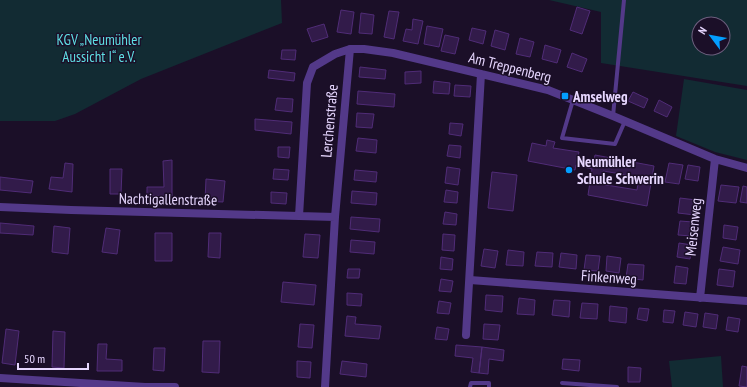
<svg xmlns="http://www.w3.org/2000/svg" width="747" height="387" font-family="'PT Sans Narrow',sans-serif">
  <style>
    .green { fill: #122b33; fill-rule: evenodd }
    .building { fill: #321b4a; stroke: #502c77; fill-rule: evenodd }
    .lines { fill: none; stroke-linecap: round; stroke-linejoin: round }
    .service { stroke: #533989; stroke-width: 4 }
    .minor { stroke: #533989; stroke-width: 8 }
    .poi-dot { fill: #039eff; stroke: #1b0f28; stroke-width: 1.5 }
    .labels { text-anchor: middle; dominant-baseline: central; stroke-width: 3; stroke-linejoin: round; paint-order: stroke }
    .park-label { font-size: 15px; fill: #5edfe4; stroke: #1b0f28 }
    .street-label { font-size: 15px; fill: #e7d7ff; stroke: #1b0f28 }
    .poi-label { font-size: 15px; font-weight: bold; fill: #e7d7ff; stroke: #1b0f28; text-anchor: start }
  </style>
  <rect width="100%" height="100%" fill="#1b0f28"/>
  <path class="green" d="M0 0H281L282 23 141 79 75 114 55 121H0Z
    M549 0H747V86L601 63V12ZM699 24H723V48H699Z
    M684 79 747 90V160L715 152 676 136Z
    M721 356 723 387H672L669 361Z"/>
  <path class="building" d="M577 7 590 11 582 34 570 30Z
    M341 10 354 12 351 34 337 32Z
    M389 11 399 12 394 39 384 37Z
    M361 13 374 15 372 34 359 33Z
    M413 19 423 21 418 44 403 41 406 29 412 30Z
    M324 24 328 37 312 42 307 29Z
    M427 26 443 29 439 47 424 44Z
    M472 28 486 31 483 44 469 40Z
    M495 30 509 34 505 50 491 46Z
    M445 35 459 38 455 54 441 51Z
    M520 38 534 42 530 57 516 54Z
    M545 45 561 50 557 63 542 59Z
    M282 50H296L295 60 281 59Z
    M572 53 587 59 582 72 567 67Z
    M360 67 386 70 385 79 359 77Z
    M269 70 295 73 294 81 268 78Z
    M421 71V83L405 84V72Z
    M434 81 450 83 449 94 433 93Z
    M455 85 471 86 470 97 454 96Z
    M358 91 395 94 394 107 357 104Z
    M633 92 648 99 644 108 628 101Z
    M277 98 293 99 292 112 275 110Z
    M659 100 672 107 667 117 654 111Z
    M357 113 374 114 372 128 356 127Z
    M255 119 292 122 291 134 255 130Z
    M450 123 463 124 461 136 449 134Z
    M358 138 377 140 376 153 356 151Z
    M547 140 555 142 553 148 579 152 577 161 593 164 595 155 654 166 647 206 588 195 592 169 576 165 575 170 528 161 532 143 546 146ZM603 171 639 177 637 190 600 184Z
    M449 145 461 146 460 158 447 156Z
    M278 147H290L289 158 278 157Z
    M172 160V196H147V187H164L163 161Z
    M65 163 73 164 72 192 49 189 51 177 63 178Z
    M669 163 683 165 679 184 665 182Z
    M688 165 700 167 698 181 685 179Z
    M447 167 460 169 458 185 445 183Z
    M110 169H122L121 194H110Z
    M274 169 289 170 288 180 273 179Z
    M355 170 377 172 376 182 354 180Z
    M492 172 517 175 513 211 488 208Z
    M0 177 33 181 31 193 0 190Z
    M206 179 225 181 223 202 205 201Z
    M721 185 739 187 736 203 718 201Z
    M743 186 747 187V203L740 202Z
    M446 190 458 192 457 203 444 202Z
    M352 191 377 193 376 205 351 203Z
    M271 192 287 193 286 204 271 203Z
    M680 198 696 200 695 215 678 213Z
    M445 212 457 214 456 225 443 224Z
    M351 217 380 219 379 232 350 229Z
    M680 221 693 222 692 236 678 235Z
    M0 223 34 226 33 235 0 233Z
    M724 225 738 227 736 240 723 238Z
    M54 226 70 228 68 254 52 252Z
    M106 228 120 230 117 254 102 252Z
    M155 233H172V261H155Z
    M209 233H221L220 258 208 257Z
    M305 234 320 235 318 258 303 257Z
    M443 234 455 235 454 251 442 250Z
    M351 240 375 242 374 254 350 252Z
    M679 243 692 245 690 259 677 257Z
    M723 247 740 250 738 264 720 261Z
    M484 249 498 251 495 268 481 266Z
    M508 250 524 252 523 266 506 265Z
    M537 252 553 253 552 267 535 266Z
    M561 253 577 255 576 269 559 267Z
    M586 255 600 256 598 271 584 270Z
    M607 256 621 258 619 273 606 271Z
    M441 257 453 259 452 270 440 269Z
    M628 264 644 265 643 280 626 278Z
    M676 266 688 268 686 284 674 283Z
    M348 269H360L359 278H347Z
    M719 269 735 271 733 287 717 285Z
    M441 279 453 281 451 292 439 291Z
    M283 282 316 285 314 305 281 302Z
    M347 293 362 294 361 306 347 305Z
    M486 295 503 296 502 312 485 310Z
    M519 298 535 300 534 315 517 314Z
    M554 300 570 301 569 317 552 315Z
    M439 301 451 303 449 314 437 313Z
    M582 303 598 304 597 319 580 318Z
    M610 306 627 308 626 323 609 321Z
    M639 308 649 309 647 321 637 319Z
    M664 310 675 311 673 323 663 322Z
    M685 312 698 314 696 327 683 325Z
    M705 313 718 315 716 329 703 327Z
    M347 316 356 317 355 324 381 326 379 339 345 336Z
    M728 317 740 319 738 332 726 330Z
    M300 324 314 325 312 348 298 347Z
    M484 324 500 325 498 340 483 339Z
    M437 327 449 329 447 340 435 339Z
    M6 329 19 331 15 365 2 363Z
    M53 331 65 332 64 368 52 367Z
    M203 341H220L219 373 202 372Z
    M98 344H107L106 359 122 360V371H97Z
    M456 345 482 347 479 373 471 372 473 358 455 356Z
    M482 347 504 350 503 361 489 359 488 374 479 373Z
    M154 348H165L164 371 153 370Z
    M563 359 580 360 579 371 562 369Z
    M297 361 311 362 310 378 297 377Z
    M342 361 367 364 366 377 340 374Z
    M742 366 747 367V387L739 386Z
    M628 367 641 368 640 382H628Z"/>
  <g class="lines">
    <path class="service" d="M573 100 562 138 615 144 625 121
      M613 116 624 0
      M562 383 617 387
      M470 387 471 383H489V387"/>
    <path class="minor" d="M0 207 71 210 335 217
      M299 216 307 83 313 67 335 54 350 49H364L393 53 548 90 613 116 715 159 747 168
      M470 280 747 301
      M700 298 715 159
      M466 335 481 74
      M0 378 145 387H175
      M325 387 335 217 350 49"/>
  </g>
  <g class="poi-dot">
    <rect x="561" y="92" width="8" height="8" rx="2"/>
    <circle cx="569" cy="170" r="4"/>
  </g>
  <g class="labels">
    <g class="park-label">
      <text x="99" y="39">KGV „Neumühler<tspan x="99" dy="17">Aussicht I“ e.V.</tspan></text>
    </g>
    <g class="street-label">
      <text transform="translate(510 67) rotate(14)">Am Treppenberg</text>
      <text transform="translate(329 121) rotate(-85)">Lerchenstraße</text>
      <text transform="translate(168 199) rotate(1)">Nachtigallenstraße</text>
      <text transform="translate(693 227) rotate(-84)">Meisenweg</text>
      <text transform="translate(609 277) rotate(4)">Finkenweg</text>
    </g>
    <g class="poi-label">
      <text x="573" y="96">Amselweg</text>
      <text x="577" y="161">Neumühler<tspan x="577" dy="17">Schule Schwerin</tspan></text>
    </g>
  </g>
  <g transform="translate(711 36) rotate(302)"><circle r="19" fill="#1b0f28" stroke="#6d5f7e"/>
  <path d="M0-3L7 15L0 10L-7 15Z" fill="#039eff"/>
  <text y="-6" font-size="11" font-weight="bold" text-anchor="middle" fill="#e7d7ff">N</text>
  </g>
  <path d="M18 363v6h70v-6" fill="none" stroke="#e7d7ff" stroke-width="2"/>
  <text x="24" y="363" font-size="12" fill="#e7d7ff" stroke="#1b0f28" stroke-width="3" paint-order="stroke">50 m</text>
</svg>
